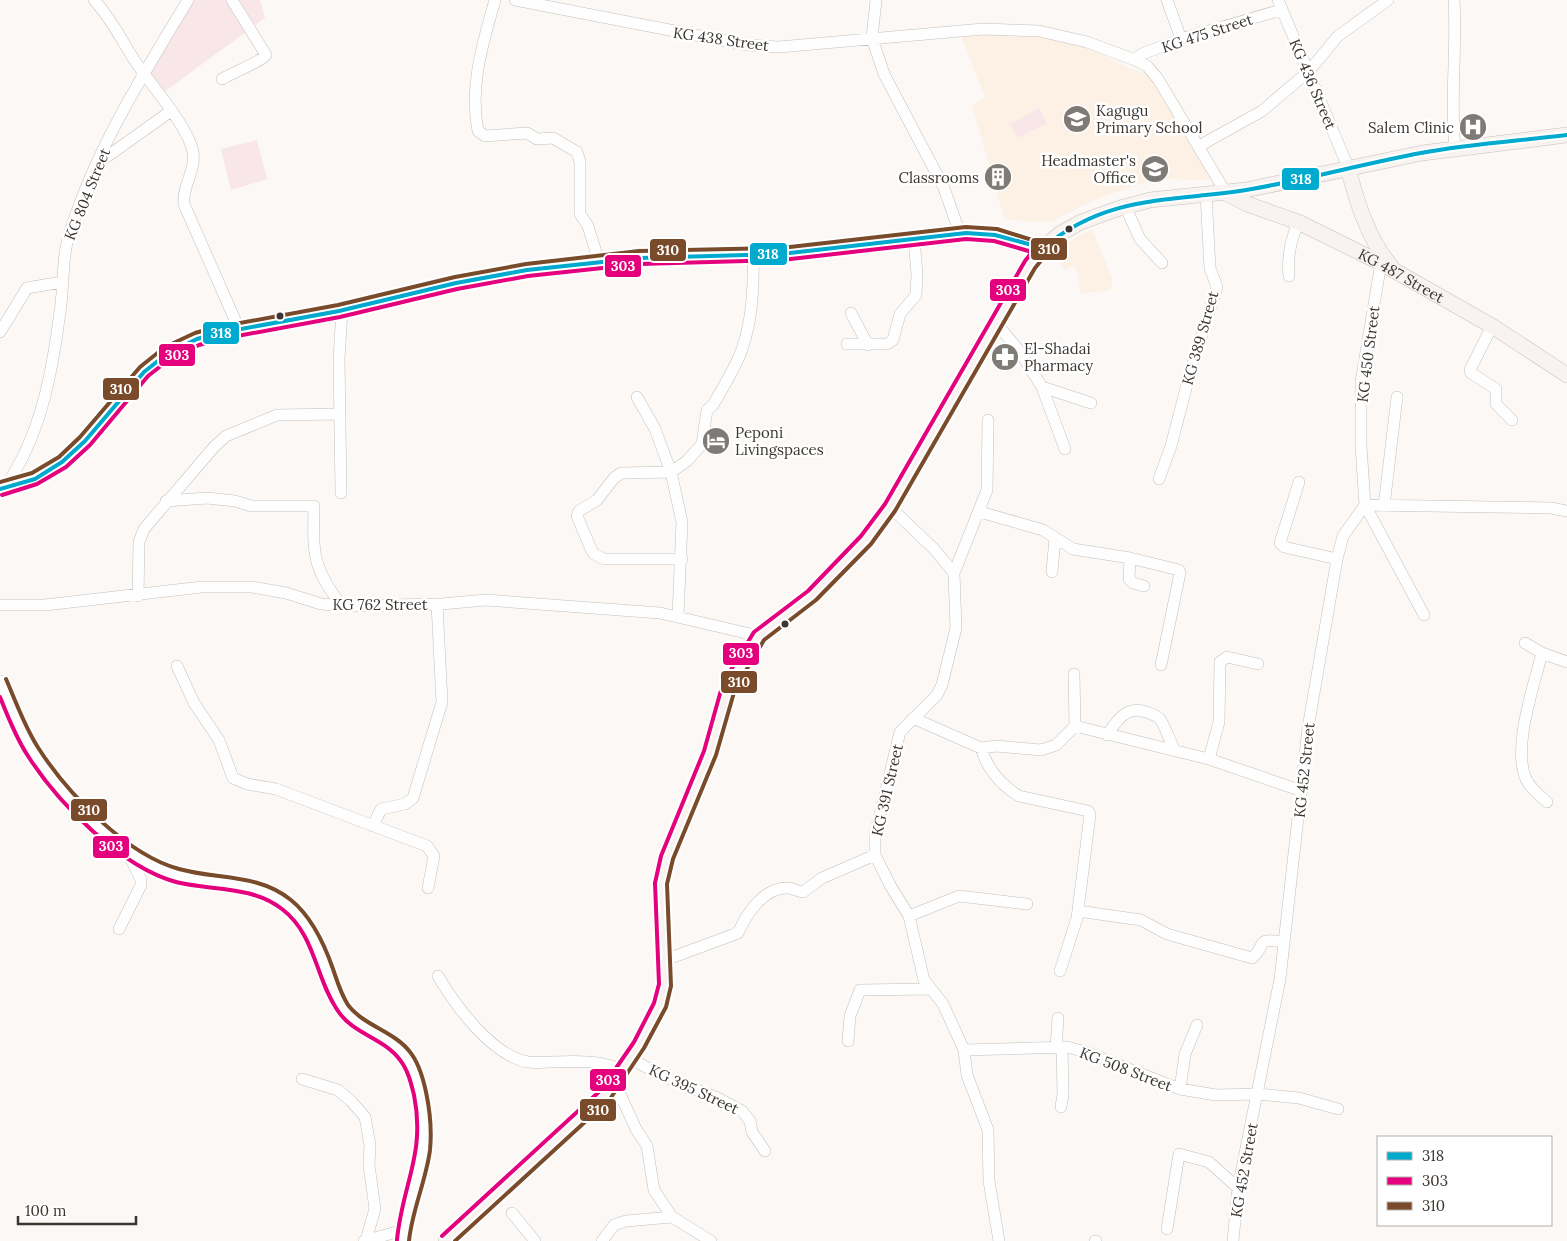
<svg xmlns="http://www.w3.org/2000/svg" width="1567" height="1241" font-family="Lora,serif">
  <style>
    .built { fill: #fdf1e6 }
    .green { fill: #f9e6e9 }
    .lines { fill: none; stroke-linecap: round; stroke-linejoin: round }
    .minor-casing { stroke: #c3c0bc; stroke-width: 12 }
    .major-casing { stroke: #cbc0bc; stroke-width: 16 }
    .minor { stroke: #fefefe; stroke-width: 11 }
    .major { stroke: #f8f2f0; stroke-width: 15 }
    .bus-1-casing { stroke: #fff; stroke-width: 8 }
    .bus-2-casing { stroke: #fff; stroke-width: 8 }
    .bus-3-casing { stroke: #fff; stroke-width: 8 }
    .bus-1 { stroke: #00a9ce; stroke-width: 4 }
    .bus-2 { stroke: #e5007d; stroke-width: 4 }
    .bus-3 { stroke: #7a4b2a; stroke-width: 4 }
    .bus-dot { fill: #3b3631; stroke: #fff; stroke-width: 2 }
    .labels { text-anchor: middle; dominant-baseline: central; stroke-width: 5; stroke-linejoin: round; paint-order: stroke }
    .street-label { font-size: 15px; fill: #3b3631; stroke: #fff }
    .poi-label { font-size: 15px; fill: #3b3631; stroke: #fff; text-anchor: start }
    .line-badge { stroke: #fff; stroke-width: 2 }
    .badge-label { font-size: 14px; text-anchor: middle; font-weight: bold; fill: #fff }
  </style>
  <rect width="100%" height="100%" fill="#fbf8f5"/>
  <path class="built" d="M1005 34 1041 37 1083 45 1119 64 1149 75 1185 130 1197 157 1213 180 1161 179 1133 186 1092 201 1053 221 1035 222 1004 219 972 105 985 98 961 36Z
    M1092 229 1113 280 1110 290 1081 294 1077 271 1074 266 1064 270 1054 249Z"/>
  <path class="green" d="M184 0H260L265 18 156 98 140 74Z
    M1039 108 1047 123 1018 138 1010 124Z
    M257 140 267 179 231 190 221 149Z"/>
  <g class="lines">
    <defs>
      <path id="minor" d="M94 0C112 19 121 40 135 61 149 83 189 127 193 152 196 171 182 186 184 204L239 329
        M495 0C483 43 469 86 478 131L485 136 527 133 537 139 553 138 577 152 580 162V214L588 226 599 262
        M515 0 747 45 779 47 983 29 1039 31 1087 42 1135 60 1147 66 1158 79 1226 193
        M876 0 872 38 884 74 944 188 960 234
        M1167 0 1181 39
        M1278 0 1348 167
        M1454 0C1457 49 1450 99 1455 148
        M1135 60 1142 54 1181 39 1281 10
        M222 79C232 73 262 61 266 55L232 0
        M1199 146 1262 111 1309 71 1338 36 1388 0
        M98 163 171 111
        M1125 206 1140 239 1162 263
        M1381 263 1361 382V446L1365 505 1424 615
        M1289 276C1287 256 1291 241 1298 222
        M851 313 868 345
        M997 324 1020 352 1042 387 1065 449
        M1492 326 1470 370 1471 373 1496 389V404L1512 420
        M0 332 27 288 62 282
        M847 344H887L893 340 900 314 916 295 917 274 914 239
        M1042 387 1091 403
        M637 397 655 429 671 472 621 473 614 478 597 500 579 511 577 516 591 549 594 554 604 559H682
        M1159 479 1171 446 1191 369 1217 287 1210 268 1206 195
        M1299 482 1280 543 1284 547 1337 559
        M3 490C42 436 53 368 61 304 64 279 62 253 71 229 97 147 144 73 188 0
        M341 493 339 359 342 310
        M166 501 207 498 235 501 251 506H314C313 553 312 567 341 605
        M1384 506 1397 397
        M890 507 934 549 954 573 956 628 942 685 937 695 900 732 875 835V855L890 885 909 916 924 980 943 1004 964 1050 967 1075 988 1130 989 1181 999 1241
        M980 512 1043 530 1073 549 1130 558 1179 570 1180 573 1161 665
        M1130 558 1129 579 1133 583 1144 586
        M1052 572 1055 538
        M954 573 987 490 988 420
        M138 596 139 542 144 529 214 447 226 436 277 415 339 414
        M0 605H45L202 587H252L286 593 321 604 347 606 441 604 486 600 660 613 759 636
        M678 616 682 522 671 472 687 461 702 444 707 410 713 405C722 389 732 373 739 357 752 326 754 289 753 257
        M1525 643 1542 653 1567 662
        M1542 653C1534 686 1512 747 1526 779 1530 788 1540 796 1547 802
        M177 666 194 703 219 740 233 778 247 784 276 789 427 846 434 856 428 888
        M1074 674 1075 726
        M0 681C10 705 19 729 33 752 56 790 134 868 179 876 216 883 255 879 286 904 305 919 316 940 324 962 331 979 335 1002 349 1015 364 1029 385 1036 400 1050 416 1064 421 1099 424 1119 430 1162 404 1199 403 1241
        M913 718 981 748 996 746 1041 750 1056 745 1075 726 1209 759 1302 791
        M1107 735C1117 720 1127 705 1146 712 1152 714 1156 715 1160 719 1166 728 1170 742 1175 751
        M981 748C987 768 1001 785 1019 796L1088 811 1090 815 1077 918 1060 971
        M1209 759 1219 722 1220 662 1227 657 1258 664
        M373 826 381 809 405 804 413 798 442 702 437 604
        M1078 911 1141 920 1167 934 1252 958C1269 944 1252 938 1283 942
        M909 916 959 896 1027 904
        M119 929 141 885V880L126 849
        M665 960 738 933C747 913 764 887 788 888 793 888 798 892 803 892L822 878 875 855
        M438 976C455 1005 492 1056 528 1062 535 1063 544 1062 551 1062 576 1061 600 1060 623 1070
        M848 1041 850 1016 860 990 930 989
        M1056 1048 1058 1018
        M964 1050 1067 1047 1086 1052 1180 1089 1216 1095 1258 1094 1299 1098 1338 1109
        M630 1058 660 1075 718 1098 742 1111 750 1121 752 1132 765 1151
        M302 1079 338 1090 351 1101 365 1117 370 1145 369 1165 375 1209 366 1240
        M615 1083 636 1129 647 1146 654 1190 672 1217
        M1180 1089 1185 1054 1197 1025
        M1061 1107 1063 1094 1062 1047
        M512 1213 535 1241
        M1167 1229 1179 1154 1209 1162 1238 1188
        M364 1241 404 1230
        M602 1241 614 1225 626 1221 672 1217 711 1241
        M1095 1241H1096
        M1233 1241 1238 1188 1280 979 1308 728 1337 559 1343 536 1365 505 1551 508 1567 511"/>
      <g id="major">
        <path d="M1348 167C1356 201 1368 239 1391 266"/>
        <path id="s1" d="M1226 193 1247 204 1298 222 1381 263 1492 326 1567 375"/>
        <path d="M0 489C104 471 109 367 197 339 243 325 292 320 339 311 402 298 463 277 527 270 569 265 613 258 656 257 689 256 722 258 755 256 825 252 896 241 966 233L995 235 1043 248"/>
        <path d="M446 1241 606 1094 639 1045 660 1005 665 985 661 883 667 857 710 753 729 686 759 636 812 596 836 572 866 540 890 507 1030 264 1043 248 1061 233 1081 222 1117 209 1150 200 1246 190 1422 153 1567 135"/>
      </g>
    </defs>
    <use href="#minor" class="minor-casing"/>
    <use href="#major" class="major-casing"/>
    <use href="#minor" class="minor"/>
    <use href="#major" class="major"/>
    <defs>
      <path id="bus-1" d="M1043 248C1107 194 1170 202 1246 190 1305 180 1362 164 1421 153 1469 144 1518 141 1567 135
        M0 489 35 479 62 462 85 441 144 372 168 353 197 339 214 334 339 311 456 283 527 270 640 258 781 254 966 233 995 235 1043 248"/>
      <path id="bus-2" d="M2 495 37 484 66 467 90 445 148 376 171 358 199 345 216 340 340 317 457 289 528 276 640 264 782 260 966 239 994 241 1032 252 1025 261 885 504 861 536 808 591 754 632 723 683 704 751 661 856 655 883 659 984 654 1003 634 1042 601 1090 442 1236
        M0 697C8 717 16 738 28 756 58 803 121 867 176 882 212 891 250 885 282 909 316 935 315 978 338 1011 353 1034 384 1038 400 1060 408 1070 411 1083 414 1095 426 1154 402 1185 397 1240"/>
      <path id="bus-3" d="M0 482 32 473 59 457 80 437 140 367 165 347 195 333 213 328 338 305 455 277 526 264 639 251 781 248 966 227 997 229 1048 245 1049 251 1035 268 895 511 871 544 816 600 764 640 735 689 716 755 673 859 667 884 671 986 666 1007 644 1048 610 1099 455 1241
        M6 679C16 702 25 728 39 749 68 794 127 855 179 869 218 880 257 873 291 900 312 917 324 943 333 969 337 981 341 994 348 1005 364 1026 394 1031 410 1052 419 1063 423 1078 426 1092 430 1111 432 1130 430 1150 426 1181 412 1210 409 1241"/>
    </defs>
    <use href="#bus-1" class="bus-1-casing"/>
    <use href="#bus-2" class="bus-2-casing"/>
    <use href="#bus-3" class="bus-3-casing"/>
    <use href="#bus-1" class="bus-1"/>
    <use href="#bus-2" class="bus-2"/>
    <use href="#bus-3" class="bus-3"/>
  </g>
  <defs>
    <symbol id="school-disc" viewBox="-11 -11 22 22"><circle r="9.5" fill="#7e7a76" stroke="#fff"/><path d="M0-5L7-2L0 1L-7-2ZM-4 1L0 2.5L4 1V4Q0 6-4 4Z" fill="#fff"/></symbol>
    <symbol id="hospital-disc" viewBox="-11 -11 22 22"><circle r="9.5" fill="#7e7a76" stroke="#fff"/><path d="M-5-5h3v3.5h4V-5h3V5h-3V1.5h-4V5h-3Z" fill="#fff"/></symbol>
    <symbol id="building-disc" viewBox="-11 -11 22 22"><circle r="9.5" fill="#7e7a76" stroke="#fff"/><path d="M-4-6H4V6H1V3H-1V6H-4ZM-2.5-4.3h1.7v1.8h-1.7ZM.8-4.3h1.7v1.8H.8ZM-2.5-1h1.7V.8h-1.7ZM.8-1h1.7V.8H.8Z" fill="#fff"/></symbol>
    <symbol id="pharmacy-disc" viewBox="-11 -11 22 22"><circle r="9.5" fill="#7e7a76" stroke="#fff"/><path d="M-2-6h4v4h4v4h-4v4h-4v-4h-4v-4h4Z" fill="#fff"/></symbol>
    <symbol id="hotel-disc" viewBox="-11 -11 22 22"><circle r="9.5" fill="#7e7a76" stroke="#fff"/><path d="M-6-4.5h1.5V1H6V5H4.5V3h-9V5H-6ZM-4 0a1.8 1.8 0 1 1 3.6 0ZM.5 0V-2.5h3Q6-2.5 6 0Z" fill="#fff"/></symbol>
  </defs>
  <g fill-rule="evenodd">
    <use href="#school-disc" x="1061" y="103" width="32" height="32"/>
    <use href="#hospital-disc" x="1457" y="111" width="32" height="32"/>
    <use href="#school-disc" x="1139" y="153" width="32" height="32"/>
    <use href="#building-disc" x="982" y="161" width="32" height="32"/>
    <use href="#pharmacy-disc" x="989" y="341" width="32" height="32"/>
    <use href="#hotel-disc" x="700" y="425" width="32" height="32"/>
  </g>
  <g class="bus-dot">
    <circle cx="1069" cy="229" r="4.5"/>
    <circle cx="280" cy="316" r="4.5"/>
    <circle cx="785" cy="624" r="4.5"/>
  </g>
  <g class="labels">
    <g class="street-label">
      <text transform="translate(1207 33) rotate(-18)">KG 475 Street</text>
      <text transform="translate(721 39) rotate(8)">KG 438 Street</text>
      <text transform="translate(1313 84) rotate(67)">KG 436 Street</text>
      <text transform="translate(87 194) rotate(-68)">KG 804 Street</text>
      <text stroke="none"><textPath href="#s1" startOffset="194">KG 487 Street</textPath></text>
      <text transform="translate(1200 338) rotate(-74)">KG 389 Street</text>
      <text transform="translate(1368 354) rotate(-83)">KG 450 Street</text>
      <text x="380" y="604">KG 762 Street</text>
      <text transform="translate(1304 770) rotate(-84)">KG 452 Street</text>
      <text transform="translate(887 790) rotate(-77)">KG 391 Street</text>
      <text transform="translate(1126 1069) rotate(21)">KG 508 Street</text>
      <text transform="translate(694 1089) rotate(25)">KG 395 Street</text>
      <text transform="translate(1244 1170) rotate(-80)">KG 452 Street</text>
    </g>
    <g class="poi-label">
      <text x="1096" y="110">Kagugu<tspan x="1096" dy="17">Primary School</tspan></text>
      <text x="1454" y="127" text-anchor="end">Salem Clinic</text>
      <text x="1136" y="160" text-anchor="end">Headmaster's<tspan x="1136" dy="17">Office</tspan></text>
      <text x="979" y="177" text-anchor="end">Classrooms</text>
      <text x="1024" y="348">El-Shadai<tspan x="1024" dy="17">Pharmacy</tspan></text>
      <text x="735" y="432">Peponi<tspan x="735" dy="17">Livingspaces</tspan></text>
    </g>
  </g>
  <g class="line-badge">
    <rect x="1281" y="167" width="39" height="24" rx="5" fill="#00a9ce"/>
    <rect x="1030" y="237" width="38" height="24" rx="5" fill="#7a4b2a"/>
    <rect x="649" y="238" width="38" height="24" rx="5" fill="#7a4b2a"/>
    <rect x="749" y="242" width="39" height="24" rx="5" fill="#00a9ce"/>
    <rect x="604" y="254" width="38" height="24" rx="5" fill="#e5007d"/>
    <rect x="989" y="278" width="38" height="24" rx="5" fill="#e5007d"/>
    <rect x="202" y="321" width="38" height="24" rx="5" fill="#00a9ce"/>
    <rect x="158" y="343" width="38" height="24" rx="5" fill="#e5007d"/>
    <rect x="102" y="377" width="38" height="24" rx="5" fill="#7a4b2a"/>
    <rect x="722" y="642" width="38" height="24" rx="5" fill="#e5007d"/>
    <rect x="720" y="670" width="38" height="24" rx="5" fill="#7a4b2a"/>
    <rect x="70" y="798" width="38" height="24" rx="5" fill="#7a4b2a"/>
    <rect x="92" y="835" width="38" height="24" rx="5" fill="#e5007d"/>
    <rect x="589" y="1068" width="38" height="24" rx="5" fill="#e5007d"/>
    <rect x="579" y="1098" width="38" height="24" rx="5" fill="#7a4b2a"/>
  </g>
  <g class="badge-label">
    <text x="1301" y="184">318</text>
    <text x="1049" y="254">310</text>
    <text x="668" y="255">310</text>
    <text x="768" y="259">318</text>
    <text x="623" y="271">303</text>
    <text x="1008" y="295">303</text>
    <text x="221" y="338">318</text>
    <text x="177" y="360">303</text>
    <text x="121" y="394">310</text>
    <text x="741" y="658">303</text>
    <text x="739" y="687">310</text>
    <text x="89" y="815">310</text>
    <text x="111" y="851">303</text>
    <text x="608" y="1085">303</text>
    <text x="598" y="1115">310</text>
  </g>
  <rect x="1377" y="1136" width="175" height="90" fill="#ffffff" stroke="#b1afad"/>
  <rect x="1387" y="1152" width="25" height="8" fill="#00a9ce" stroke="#b1afad"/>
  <text x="1422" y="1161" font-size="15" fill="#3b3631">318</text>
  <rect x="1387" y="1177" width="25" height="8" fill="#e5007d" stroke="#b1afad"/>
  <text x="1422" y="1186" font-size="15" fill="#3b3631">303</text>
  <rect x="1387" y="1202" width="25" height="8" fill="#7a4b2a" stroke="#b1afad"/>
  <text x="1422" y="1211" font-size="15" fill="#3b3631">310</text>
  <path d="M18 1216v8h118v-8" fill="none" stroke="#3b3631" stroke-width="2.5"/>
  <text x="25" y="1216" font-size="15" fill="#3b3631" stroke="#ffffff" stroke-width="4" paint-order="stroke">100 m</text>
</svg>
